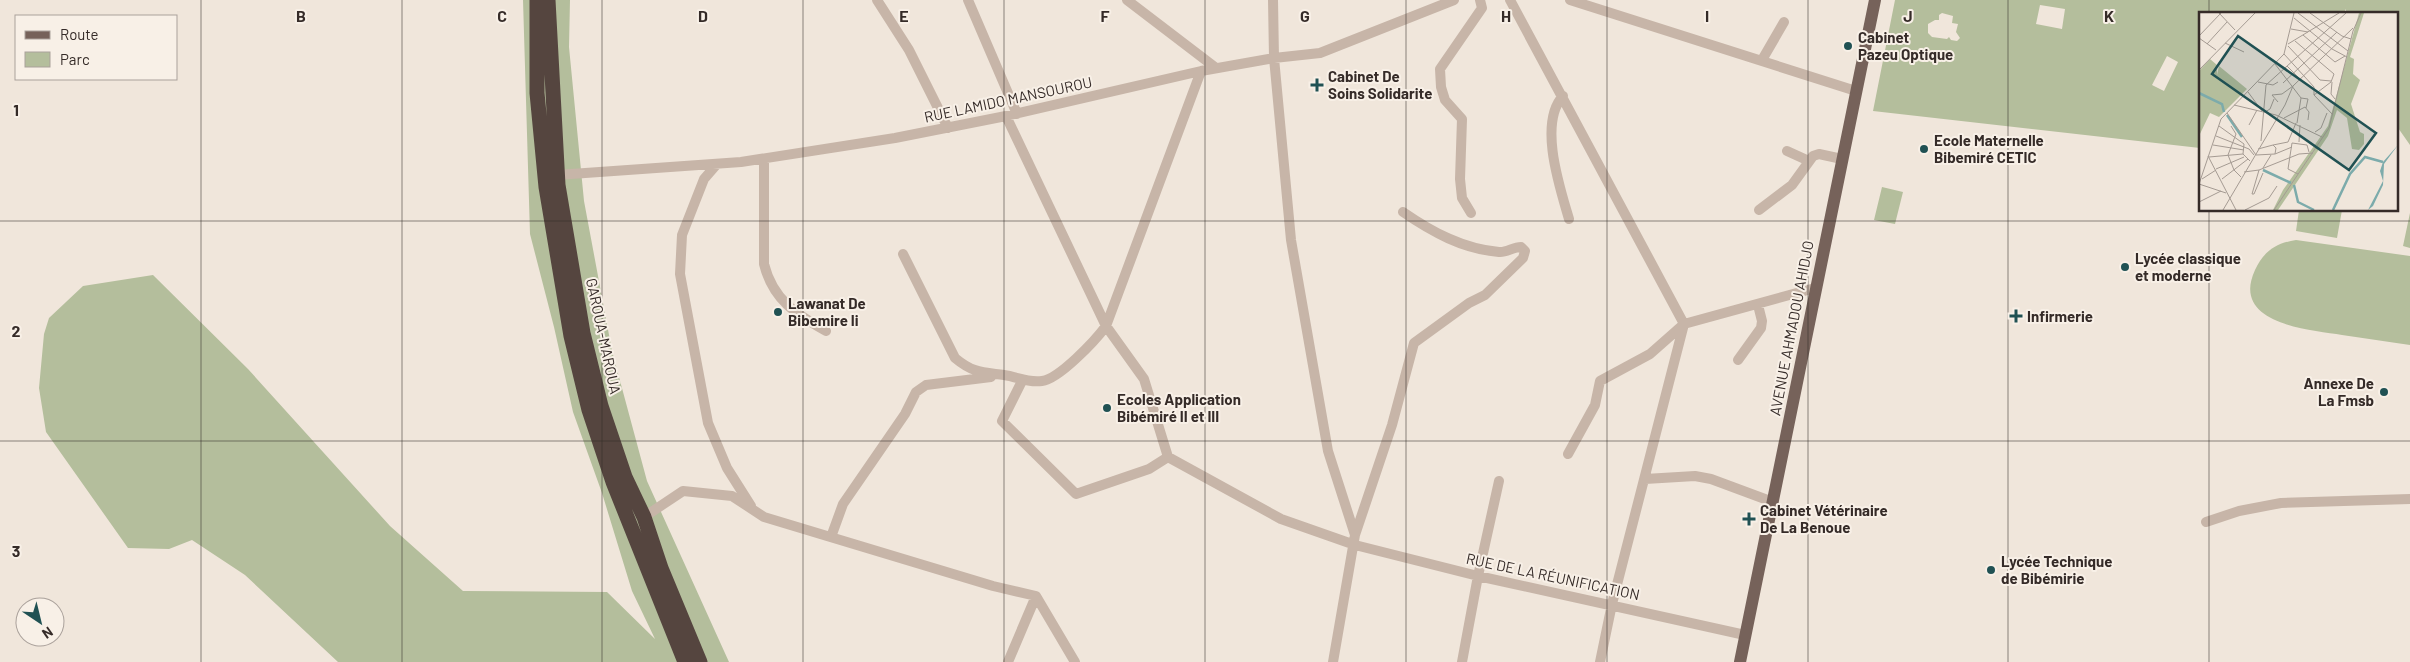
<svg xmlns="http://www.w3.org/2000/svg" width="2410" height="662" font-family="Barlow,sans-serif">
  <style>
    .green { fill: #b4be9c; fill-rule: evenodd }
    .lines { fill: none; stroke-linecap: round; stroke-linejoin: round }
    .minor { stroke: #c7b5a8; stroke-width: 10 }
    .major { stroke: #76625a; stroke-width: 12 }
    .highway { stroke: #55453f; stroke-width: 15 }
    .grid { fill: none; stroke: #352b28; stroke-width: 1; stroke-opacity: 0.55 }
    .poi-dot { fill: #205153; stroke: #f8f0e7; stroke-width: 2 }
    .labels { text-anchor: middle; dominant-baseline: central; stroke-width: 4; stroke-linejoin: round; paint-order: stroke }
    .poi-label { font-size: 15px; font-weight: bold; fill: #352b28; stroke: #f8f0e7; text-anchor: start }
    .street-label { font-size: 15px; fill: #352b28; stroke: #f8f0e7 }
    .inset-river { fill: none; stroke: #7cabab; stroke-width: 2.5 }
    .inset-road { fill: none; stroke: #a59b93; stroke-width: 1 }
    .view { fill: #205153; fill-opacity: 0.15; stroke: #205153; stroke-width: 2.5 }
    .inset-edge { fill: none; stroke: #352b28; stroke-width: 2.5 }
    .grid-label { font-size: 16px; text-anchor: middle; font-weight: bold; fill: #352b28; stroke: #f8f0e7; stroke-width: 4; stroke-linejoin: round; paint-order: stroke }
  </style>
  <rect width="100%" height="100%" fill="#f0e6db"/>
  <path class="green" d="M523 0H570L569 47 584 201 612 351 647 481 729 662H338L245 575 192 540 169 549 128 548 46 432 39 388 44 334 49 318 83 286 153 275 248 369 390 526 463 591 607 592 655 639 632 591 602 493 573 412 554 327 530 234Z
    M1895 0H2410V145L2396 125V14H2346V9L2343 14H2200V148L1873 111ZM2040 5 2065 9 2062 29 2036 24ZM1942 13 1953 16 1952 23 1958 24 1956 32 1960 38 1957 41 1951 40 1949 37 1947 39 1932 37 1928 33V24L1935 20H1939V15ZM2167 56 2178 62 2164 91 2152 85Z
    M1882 187 1903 192 1895 224 1874 220Z
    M2299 210H2342L2337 238 2296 231Z
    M2410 213V248L2403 246Z
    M2296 240 2410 256V345C2387 342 2365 338 2342 335 2309 330 2230 324 2255 270 2264 251 2276 243 2296 240Z"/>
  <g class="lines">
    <path class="minor" d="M877 0 909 50 948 128
      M968 0 1017 114
      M1127 0 1216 68
      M1273 0 1274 58 1291 240 1328 451 1355 535 1333 662
      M1510 0 1684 324 1612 604 1600 662
      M1570 0 1856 91
      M1762 60 1784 22
      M1563 96C1538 123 1560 188 1569 219
      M1006 116 1106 326 1144 379 1168 457 1281 519 1355 545 1478 576 1745 635
      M1787 151 1809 161
      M764 159V264C773 300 796 314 826 331
      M717 164 704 179 682 235 680 274 708 423 727 468 751 506
      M557 175 741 162 895 138 1006 116 1201 71 1274 58 1320 53 1454 0
      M1759 210 1792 185 1813 156 1819 154 1842 159
      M1471 213 1462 198 1460 179 1462 119 1445 100 1441 87 1440 69 1482 8 1480 0
      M903 254 955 358C973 373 982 372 1004 375 1018 377 1027 383 1042 381 1059 379 1095 341 1106 326L1201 71
      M1738 360 1761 328 1762 321 1758 305
      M1022 381 1002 421 1076 494 1149 469 1168 457
      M1568 454 1595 405 1600 381 1650 354 1684 324 1815 288
      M1645 479 1695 476 1711 479 1773 502
      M644 517 683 491 732 496 764 517 993 586 1036 596 1075 662
      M2206 522 2239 511 2281 503 2410 499
      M1355 535 1392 425 1414 343 1469 303 1485 295 1523 258 1525 251 1521 247C1513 247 1506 253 1499 252 1463 249 1432 232 1403 212
      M831 537 843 504 905 414 916 392 926 385 991 377
      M1008 662 1036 596
      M1462 662 1478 576 1499 481"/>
    <path class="major" d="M1740 662 1875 0"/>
    <path class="highway" d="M537 0V93L546 187 571 336 589 410 613 482 685 662
      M548 0 558 185 583 333 601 406 625 477 644 517 661 568 700 662"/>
  </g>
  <path class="grid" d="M201 0V662M402 0V662M602 0V662M803 0V662M1004 0V662M1205 0V662M1406 0V662M1607 0V662M1808 0V662M2008 0V662M2209 0V14M2209 210V662M0 221H2410M0 441H2410"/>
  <g class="poi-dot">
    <circle cx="1848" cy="46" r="5"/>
    <path d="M1314.5 77.5h5v5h5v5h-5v5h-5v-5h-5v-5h5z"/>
    <circle cx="1924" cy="149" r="5"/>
    <circle cx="2125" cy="267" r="5"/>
    <circle cx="778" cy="312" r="5"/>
    <path d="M2013.5 308.5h5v5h5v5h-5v5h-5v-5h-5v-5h5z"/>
    <circle cx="2384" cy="392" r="5"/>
    <circle cx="1107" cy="408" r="5"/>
    <path d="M1746.5 511.5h5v5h5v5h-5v5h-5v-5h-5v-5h5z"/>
    <circle cx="1991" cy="570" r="5"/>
  </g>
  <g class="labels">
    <g class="poi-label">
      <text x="1858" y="37">Cabinet<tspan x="1858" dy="17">Pazeu Optique</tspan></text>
      <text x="1328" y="76">Cabinet De<tspan x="1328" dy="17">Soins Solidarite</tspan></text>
      <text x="1934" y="140">Ecole Maternelle<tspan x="1934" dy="17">Bibemiré CETIC</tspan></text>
      <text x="2135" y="258">Lycée classique<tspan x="2135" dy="17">et moderne</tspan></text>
      <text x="788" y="303">Lawanat De<tspan x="788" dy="17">Bibemire Ii</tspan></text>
      <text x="2027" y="316">Infirmerie</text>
      <text x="2374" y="383" text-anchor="end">Annexe De<tspan x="2374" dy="17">La Fmsb</tspan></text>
      <text x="1117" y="399">Ecoles Application<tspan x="1117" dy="17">Bibémiré II et III</tspan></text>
      <text x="1760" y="510">Cabinet Vétérinaire<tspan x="1760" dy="17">De La Benoue</tspan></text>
      <text x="2001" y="561">Lycée Technique<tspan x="2001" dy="17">de Bibémirie</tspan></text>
    </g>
    <g class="street-label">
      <text transform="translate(1008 99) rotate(-12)">RUE LAMIDO MANSOUROU</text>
      <text transform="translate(1791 328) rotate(-79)">AVENUE AHMADOU AHIDJO</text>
      <text transform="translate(604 336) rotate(78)">GAROUA-MAROUA</text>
      <text transform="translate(1553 576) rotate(12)">RUE DE LA RÉUNIFICATION</text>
    </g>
  </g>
  <g transform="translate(2199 12)">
    <rect width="199" height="199" fill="#f0e6db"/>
    <path d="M160 1H165L151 45 155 47 154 62 161 68 152 92 161 120 165 122V132L160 138 153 137 148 106 138 98 129 124 79 198H74L84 178 129 114ZM11 47 18 53V63L20 54 48 77 20 105 11 101 0 124V59Z" fill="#b4be9c"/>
    <path d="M199 133 185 152 184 173 174 194 169 198 184 169 181 159 184 150Z" fill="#7cabab"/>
    <path class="inset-river" d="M0 81 23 92 25 100M28 103 43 125M64 158 92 171M95 173 99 190 115 198M134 198 151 162 166 145 184 150"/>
    <path class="inset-road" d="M20 1 36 18M99 1 149 39M111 1 143 24 152 27M95 6 133 37 148 45M92 17 109 20M104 23 136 50 146 44M0 24 22 1M0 26 17 38M96 29 135 62 132 70 115 83M26 31 45 40M8 32 28 10M89 32 140 1M89 34 121 68 132 69M85 42 115 75V83L134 103M76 52 102 86 98 111M88 54 101 67M0 58 56 1M59 70 74 73 79 70M133 70 132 82 136 87M84 71 138 20M49 80 63 99M102 86 109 87 107 96M79 90 73 83 83 82 94 74M35 93 77 103 123 125M66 100 71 97 75 87M28 101 57 143 76 142 77 136 74 133 59 137M85 106 106 95 110 100 109 108M50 113 58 98M20 114 45 132 44 142 51 149M32 114 37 122 29 143 35 158 42 165M116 120 122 116 128 101M17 124 50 137 55 143M62 129 67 73 147 1M100 130 101 113M93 131 89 157 99 162M93 131 108 133 110 140M14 133 45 138M74 133 89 130 97 111M76 142 93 135M9 144 37 198M10 145 44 142M64 156 72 143M17 157 45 145M60 158 100 142 114 141M60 158 53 182H55L64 161M45 160 60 158M3 167 17 158M23 167 49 147M0 172 27 181M0 172 22 107 85 42 95 1M0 190 22 179M24 198 86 93 94 74 154 16M46 198 70 186 78 174M75 198 130 116 154 19 162 1"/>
    <path class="view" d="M39 24 177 121 150 158 13 62Z"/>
    <rect width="199" height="199" class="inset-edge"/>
  </g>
  <g class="grid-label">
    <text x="301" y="22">B</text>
    <text x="502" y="22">C</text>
    <text x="703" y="22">D</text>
    <text x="904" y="22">E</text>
    <text x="1105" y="22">F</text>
    <text x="1305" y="22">G</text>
    <text x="1506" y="22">H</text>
    <text x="1707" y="22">I</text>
    <text x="1908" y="22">J</text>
    <text x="2109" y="22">K</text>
    <text x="16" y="116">1</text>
    <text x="16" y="337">2</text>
    <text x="16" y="557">3</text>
  </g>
  <rect x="15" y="15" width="162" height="65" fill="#f8f0e7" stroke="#aaa19b"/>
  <rect x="25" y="31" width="25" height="8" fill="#76625a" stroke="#aaa19b"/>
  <text x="60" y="40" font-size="15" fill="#352b28">Route</text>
  <rect x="25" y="52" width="25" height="15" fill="#b4be9c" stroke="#aaa19b"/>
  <text x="60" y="65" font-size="15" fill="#352b28">Parc</text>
  <g transform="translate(40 622) rotate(145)"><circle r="24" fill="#f8f0e7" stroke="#aaa19b"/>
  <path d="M0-4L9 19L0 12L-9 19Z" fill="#205153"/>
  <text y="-8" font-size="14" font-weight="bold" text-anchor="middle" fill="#352b28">N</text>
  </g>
</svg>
